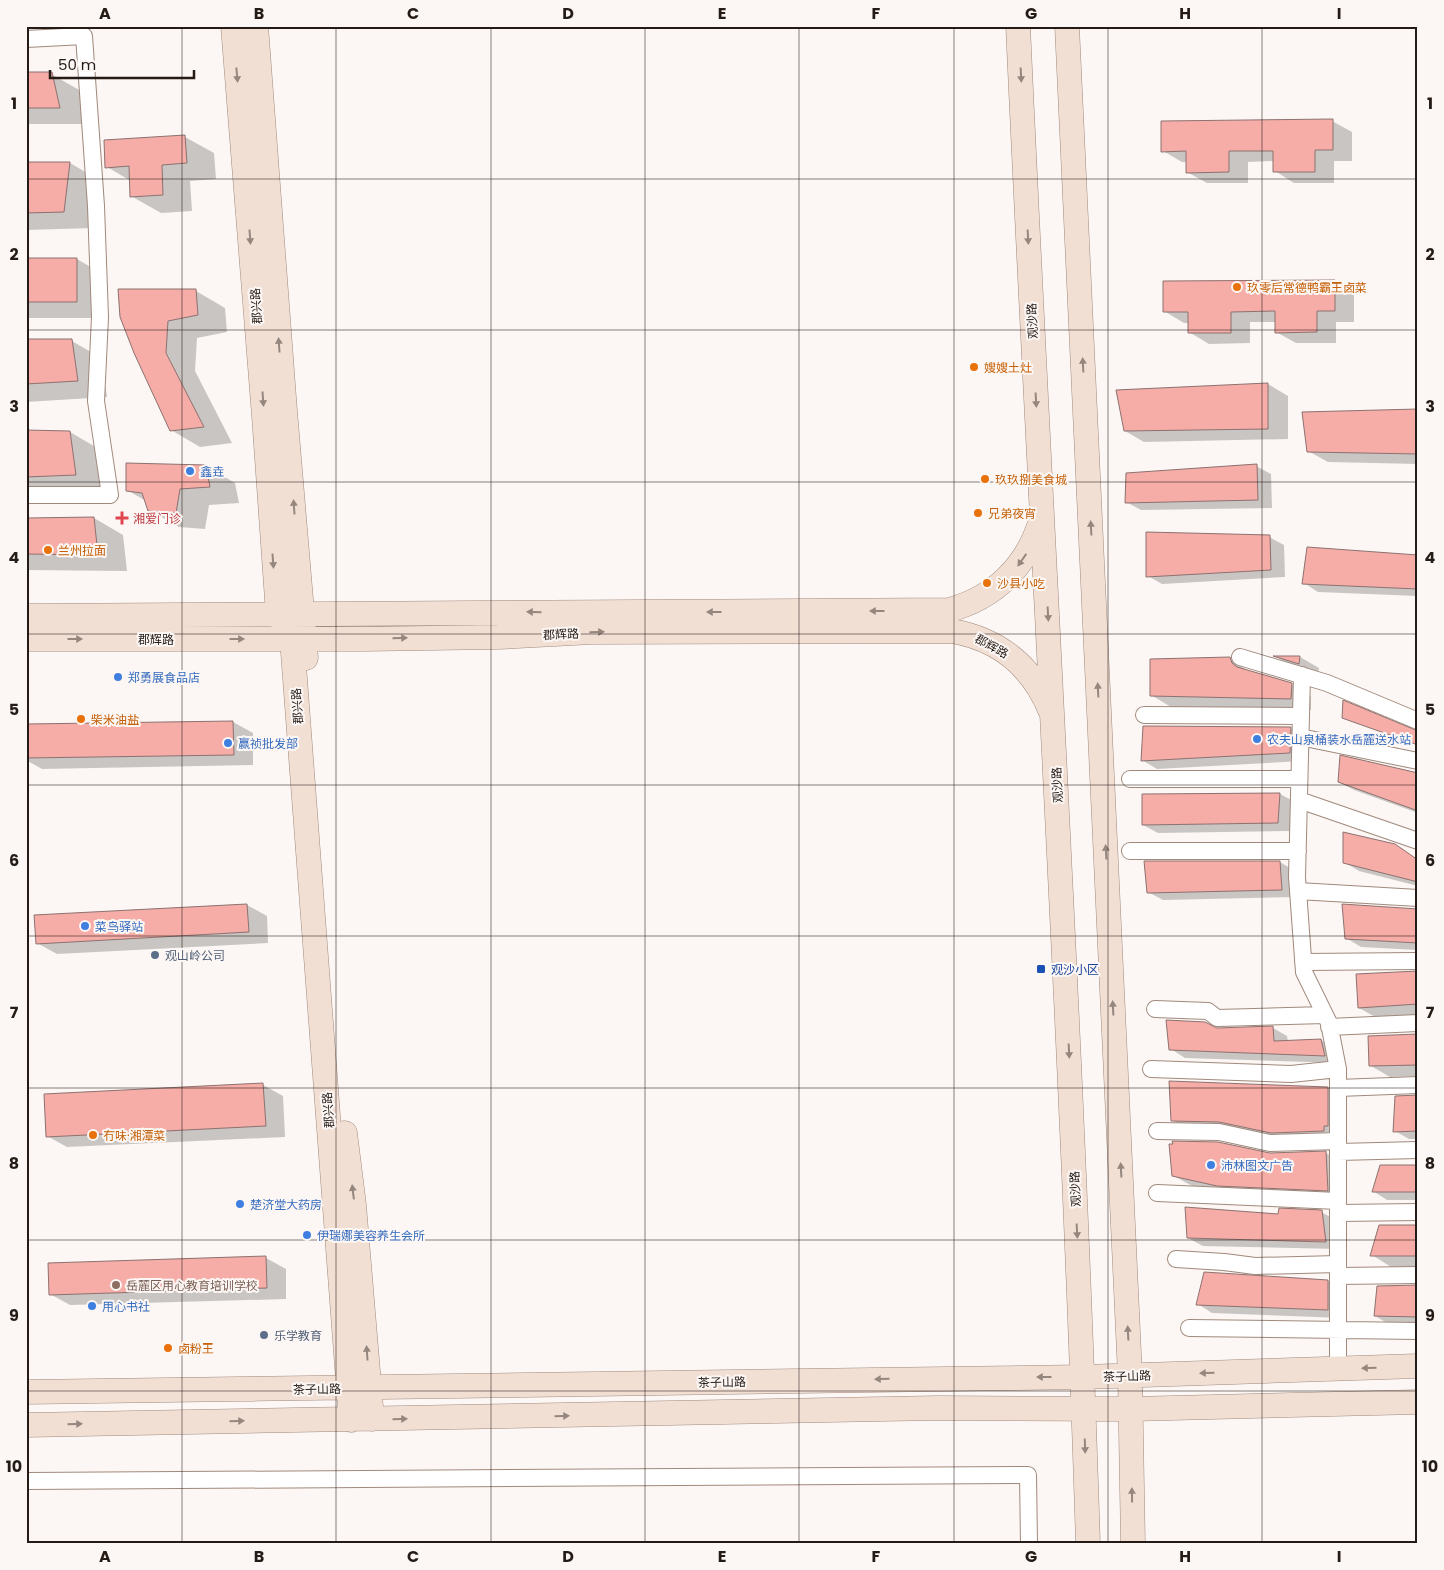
<svg xmlns="http://www.w3.org/2000/svg" width="1444" height="1570" font-family="Poppins,'Noto Sans SC',sans-serif">
  <style>
    .shadow { fill: #0003 }
    .building { fill: #f6aca7; stroke: #8c7270 }
    .lines { fill: none; stroke-linecap: round; stroke-linejoin: round }
    .street-casing { stroke: #a0897c; stroke-width: 18 }
    .secondary-casing { stroke: #a0897c; stroke-width: 25 }
    .street { stroke: #fff; stroke-width: 16 }
    .secondary { stroke: #f2dfd4; stroke-width: 24 }
    .oneway { fill: #95877e }
    .grid { fill: none; stroke: #241b16; stroke-width: 1; stroke-opacity: 0.55 }
    .food-dot { fill: #e8710a; stroke: #fcf7f4; stroke-width: 2 }
    .shop-dot { fill: #3f7fe0; stroke: #fcf7f4; stroke-width: 2 }
    .health-dot { fill: #e0444e; stroke: #fcf7f4; stroke-width: 2 }
    .service-dot { fill: #5c6f8a; stroke: #fcf7f4; stroke-width: 2 }
    .transit-dot { fill: #1a4fb4; stroke: #fcf7f4; stroke-width: 2 }
    .education-dot { fill: #8d6e63; stroke: #fcf7f4; stroke-width: 2 }
    .labels { text-anchor: middle; dominant-baseline: central; stroke-width: 4; stroke-linejoin: round; paint-order: stroke }
    .food-label { font-size: 12px; fill: #c56008; stroke: #fcf7f4; text-anchor: start }
    .street-label { font-size: 12px; fill: #241b16; stroke: #fcf7f4 }
    .shop-label { font-size: 12px; fill: #366cbe; stroke: #fcf7f4; text-anchor: start }
    .health-label { font-size: 12px; fill: #be3a42; stroke: #fcf7f4; text-anchor: start }
    .service-label { font-size: 12px; fill: #4e5e75; stroke: #fcf7f4; text-anchor: start }
    .transit-label { font-size: 12px; fill: #164399; stroke: #fcf7f4; text-anchor: start }
    .education-label { font-size: 12px; fill: #785e54; stroke: #fcf7f4; text-anchor: start }
    .neatline { fill: none; stroke: #241b16; stroke-width: 2 }
    .grid-label { font-size: 16px; text-anchor: middle; font-weight: bold; fill: #241b16 }
  </style>
  <rect width="100%" height="100%" fill="#fcf7f4"/>
  <path class="shadow" d="M41 26H85L88 36H58Z
    M123 26H156L157 28H126Z
    M26 74H51L81 91 88 124H26Z
    M1332 121 1352 132V161H1334V183H1294L1275 171 1274 161 1248 162V183H1207L1187 172V162H1182L1163 151Z
    M185 137 214 153 216 179 190 181 192 211 161 213 131 196V181L107 167Z
    M26 163H70L99 180 93 228 26 230Z
    M77 259 106 276V318H26V260Z
    M1334 281 1354 292V322H1336V343H1296L1276 332V322H1250V343L1209 344 1189 332V323H1184L1164 311Z
    M1415 283H1418V316L1415 314Z
    M196 291 225 308 227 332 197 338 195 371 232 443 200 447 171 430 135 353Z
    M26 340 72 341 101 358 107 397 26 402Z
    M1268 384 1288 396V439L1144 442 1125 431Z
    M1418 411V464L1328 462 1308 451Z
    M26 432H70L99 449 105 491 26 494Z
    M206 466 235 483 239 503 209 505 205 529 179 527 149 510 146 501 127 490Z
    M1256 466 1271 474 1272 508 1141 510 1126 502Z
    M94 518 123 535 127 571 26 570V519Z
    M1269 537 1284 545 1285 577 1162 584 1148 576Z
    M1418 556V596L1318 592 1304 583Z
    M1300 657 1319 668 1318 674 1294 667 1278 658Z
    M1230 659 1250 672 1291 684 1311 696V710L1171 707 1151 695Z
    M233 722 253 733V765L42 769 26 760V725Z
    M1290 728 1305 737 1304 761 1157 769 1142 760Z
    M1418 775V813L1354 790 1339 782Z
    M1280 794 1295 802 1292 831 1158 833 1143 825V795Z
    M1395 845 1418 860V886L1359 871 1344 862Z
    M1145 862H1280L1295 871 1296 897 1163 900 1148 892Z
    M247 905 267 916 268 943 57 954 37 943Z
    M1418 910V950L1361 947 1346 938Z
    M1418 972V1016L1379 1019 1359 1008Z
    M1273 1028 1287 1036 1288 1042 1321 1040 1336 1049 1339 1063 1185 1058 1171 1049 1217 1029Z
    M1418 1035V1076L1390 1077 1371 1066Z
    M263 1085 283 1096 285 1137 67 1147 47 1136Z
    M1328 1088 1347 1099V1136H1343V1142L1192 1132 1172 1120Z
    M1418 1097V1139H1409L1395 1131Z
    M1326 1153 1346 1164 1347 1201 1237 1196 1194 1187 1174 1176 1270 1154Z
    M1418 1166V1200H1387L1373 1191Z
    M1321 1212 1336 1220 1340 1249 1203 1246 1188 1238 1279 1216Z
    M1418 1227V1267H1391L1372 1255Z
    M266 1258 286 1269V1299L70 1305 50 1294Z
    M1328 1281 1342 1290V1318L1212 1313 1198 1304Z
    M1418 1287V1327H1394L1375 1316Z"/>
  <path class="building" d="M26 72H52L60 108H26Z
    M1333 119V150H1315V172H1273V151H1229V172L1186 173V151L1161 152V121Z
    M185 135 187 163 162 165 163 195 130 197 129 166 105 168 104 140Z
    M26 162H70L64 212 26 213Z
    M26 258H77V302H26Z
    M1335 280V311H1317V332L1275 333V311L1231 312V333H1188V312H1163V281Z
    M118 289H196L198 315 168 321 166 353 204 427 170 431 134 353 120 317Z
    M26 339H72L78 381 26 384Z
    M1268 383V429L1124 431 1116 390Z
    M1418 409V454L1307 452 1302 412Z
    M26 430 70 431 76 475 26 477Z
    M126 463 206 465 210 487 180 489 176 513 148 511 142 493 126 491Z
    M1257 464 1258 500 1125 503 1126 473Z
    M94 517 98 555 26 554V518Z
    M1146 532 1270 535 1271 570 1146 577Z
    M1307 547 1418 555V589L1302 584Z
    M1273 656H1300L1299 664Z
    M1230 657 1232 663 1237 667 1292 683 1291 699 1150 696V659Z
    M1343 700 1418 731V745L1342 718Z
    M233 721 234 755 26 758V724Z
    M1143 726 1291 727 1290 753 1141 761Z
    M1340 755 1418 773V811L1338 782Z
    M1280 793 1278 823 1142 825V794Z
    M1343 832 1395 844 1418 860V882L1343 863Z
    M1144 861H1280L1282 890 1147 893Z
    M247 904 249 932 36 944 34 915Z
    M1342 904 1418 909V943L1345 939Z
    M1418 971V1004L1358 1008 1356 974Z
    M1166 1020 1205 1022 1217 1028 1273 1026 1274 1041 1321 1039 1325 1056 1169 1050Z
    M1418 1034V1065L1369 1066 1368 1036Z
    M1169 1081 1328 1087V1126H1324V1131L1271 1133 1219 1122 1171 1121Z
    M263 1083 266 1126 46 1137 44 1094Z
    M1418 1095V1131L1393 1132 1395 1096Z
    M1172 1141 1218 1142 1270 1153 1326 1151 1328 1191 1217 1186 1172 1176 1169 1144H1173Z
    M1380 1165H1418V1192H1372Z
    M1185 1207 1278 1214 1279 1208 1322 1210 1326 1242 1187 1238Z
    M1379 1225H1418V1256H1370Z
    M266 1256 267 1288 49 1295 48 1263Z
    M1204 1272 1328 1280V1310L1196 1305Z
    M1418 1285V1317L1374 1316 1377 1286Z"/>
  <g class="lines">
    <defs>
      <path id="street" d="M26 39 84 36 96 206 100 317 96 401 110 495H26
        M1240 657 1327 683 1418 721
        M1302 675 1297 877 1304 972 1329 1023 1338 1069V1370
        M1144 715 1301 716
        M1300 737 1418 761
        M1130 779H1299
        M1299 800 1418 841
        M1130 851H1298
        M1298 891 1418 898
        M1303 962 1418 961
        M1155 1009 1208 1011 1217 1018 1325 1015
        M1329 1027 1418 1023
        M1151 1069 1291 1074 1338 1069
        M1338 1088 1418 1085
        M1157 1131 1219 1132 1270 1143 1338 1141
        M1338 1152 1418 1150
        M1157 1193 1338 1201
        M1338 1213 1418 1212
        M1176 1259 1224 1262 1255 1266 1338 1264
        M1338 1276 1418 1275
        M1189 1328 1418 1331
        M26 1481 1028 1475 1029 1544"/>
      <path id="secondary" d="M233 26 264 416 278 614 292 639 351 1420
        M256 26 285 411 306 658
        M1018 26C1041 532 1072 1038 1088 1544
        M1067 26 1130 1375 1133 1544
        M26 616 949 610C994 598 1026 567 1040 523
        M26 639H365L498 637 592 632 952 631C998 639 1032 666 1050 710
        M345 1133 354 1205 372 1419
        M26 1392 1083 1377 1418 1366
        M26 1425 937 1408 1131 1409 1418 1402"/>
    </defs>
    <use href="#street" class="street-casing"/>
    <use href="#secondary" class="secondary-casing"/>
    <use href="#street" class="street"/>
    <use href="#secondary" class="secondary"/>
  </g>
  <defs><path id="oneway-solid" d="M-6-.8H1V-3.2L6.5 0L1 3.2V.8H-6Z" transform="scale(1.25)"/></defs>
  <g class="oneway">
    <use href="#oneway-solid" transform="translate(237 75) rotate(85)"/>
    <use href="#oneway-solid" transform="translate(1021 75) rotate(87)"/>
    <use href="#oneway-solid" transform="translate(250 237) rotate(86)"/>
    <use href="#oneway-solid" transform="translate(1028 237) rotate(87)"/>
    <use href="#oneway-solid" transform="translate(279 345) rotate(-94)"/>
    <use href="#oneway-solid" transform="translate(1083 365) rotate(-93)"/>
    <use href="#oneway-solid" transform="translate(263 399) rotate(86)"/>
    <use href="#oneway-solid" transform="translate(1036 400) rotate(87)"/>
    <use href="#oneway-solid" transform="translate(294 507) rotate(-94)"/>
    <use href="#oneway-solid" transform="translate(1091 528) rotate(-93)"/>
    <use href="#oneway-solid" transform="translate(1022 560) rotate(125)"/>
    <use href="#oneway-solid" transform="translate(273 561) rotate(86)"/>
    <use href="#oneway-solid" transform="translate(877 611) rotate(180)"/>
    <use href="#oneway-solid" transform="translate(534 612) rotate(-179)"/>
    <use href="#oneway-solid" transform="translate(714 612) rotate(180)"/>
    <use href="#oneway-solid" transform="translate(1048 614) rotate(87)"/>
    <use href="#oneway-solid" transform="translate(597 632) rotate(-1)"/>
    <use href="#oneway-solid" transform="translate(400 638) rotate(-1)"/>
    <use href="#oneway-solid" transform="translate(75 639)"/>
    <use href="#oneway-solid" transform="translate(237 639)"/>
    <use href="#oneway-solid" transform="translate(1098 690) rotate(-93)"/>
    <use href="#oneway-solid" transform="translate(1106 852) rotate(-93)"/>
    <use href="#oneway-solid" transform="translate(1113 1008) rotate(-93)"/>
    <use href="#oneway-solid" transform="translate(1069 1051) rotate(87)"/>
    <use href="#oneway-solid" transform="translate(1121 1170) rotate(-93)"/>
    <use href="#oneway-solid" transform="translate(353 1192) rotate(-97)"/>
    <use href="#oneway-solid" transform="translate(1077 1231) rotate(87)"/>
    <use href="#oneway-solid" transform="translate(1128 1333) rotate(-93)"/>
    <use href="#oneway-solid" transform="translate(367 1353) rotate(-94)"/>
    <use href="#oneway-solid" transform="translate(1369 1368) rotate(178)"/>
    <use href="#oneway-solid" transform="translate(1207 1373) rotate(178)"/>
    <use href="#oneway-solid" transform="translate(1044 1377) rotate(180)"/>
    <use href="#oneway-solid" transform="translate(882 1379) rotate(179)"/>
    <use href="#oneway-solid" transform="translate(562 1416) rotate(-1)"/>
    <use href="#oneway-solid" transform="translate(400 1419) rotate(-1)"/>
    <use href="#oneway-solid" transform="translate(237 1421) rotate(-1)"/>
    <use href="#oneway-solid" transform="translate(75 1424) rotate(-1)"/>
    <use href="#oneway-solid" transform="translate(1085 1446) rotate(88)"/>
    <use href="#oneway-solid" transform="translate(1132 1495) rotate(-91)"/>
  </g>
  <path class="grid" d="M182 26V1544M336 26V1544M491 26V1544M645 26V1544M799 26V1544M954 26V1544M1108 26V1544M1262 26V1544M26 179H1418M26 330H1418M26 482H1418M26 634H1418M26 785H1418M26 936H1418M26 1088H1418M26 1240H1418M26 1391H1418"/>
  <g class="food-dot">
    <circle cx="1237" cy="287" r="5"/>
    <circle cx="974" cy="367" r="5"/>
    <circle cx="985" cy="479" r="5"/>
    <circle cx="978" cy="513" r="5"/>
    <circle cx="48" cy="550" r="5"/>
    <circle cx="987" cy="583" r="5"/>
    <circle cx="81" cy="719" r="5"/>
    <circle cx="93" cy="1135" r="5"/>
    <circle cx="168" cy="1348" r="5"/>
  </g>
  <g class="shop-dot">
    <circle cx="190" cy="471" r="5"/>
    <circle cx="118" cy="677" r="5"/>
    <circle cx="1257" cy="739" r="5"/>
    <circle cx="228" cy="743" r="5"/>
    <circle cx="85" cy="926" r="5"/>
    <circle cx="1211" cy="1165" r="5"/>
    <circle cx="240" cy="1204" r="5"/>
    <circle cx="307" cy="1235" r="5"/>
    <circle cx="92" cy="1306" r="5"/>
  </g>
  <path class="health-dot" d="M119.5 510.5h5v5h5v5h-5v5h-5v-5h-5v-5h5z"/>
  <g class="service-dot">
    <circle cx="155" cy="955" r="5"/>
    <circle cx="264" cy="1335" r="5"/>
  </g>
  <rect class="transit-dot" x="1036" y="964" width="10" height="10" rx="2.5"/>
  <circle class="education-dot" cx="116" cy="1285" r="5"/>
  <g class="labels">
    <g class="food-label">
      <text x="1247" y="287">玖零后常德鸭霸王卤菜</text>
      <text x="984" y="367">嫂嫂土灶</text>
      <text x="995" y="479">玖玖捌美食城</text>
      <text x="988" y="513">兄弟夜宵</text>
      <text x="58" y="550">兰州拉面</text>
      <text x="997" y="583">沙县小吃</text>
      <text x="91" y="719">柴米油盐</text>
      <text x="103" y="1135">冇味·湘潭菜</text>
      <text x="178" y="1348">卤粉王</text>
    </g>
    <g class="street-label">
      <text transform="translate(256 306) rotate(-94)">郡兴路</text>
      <text transform="translate(1032 321) rotate(-93)">观沙路</text>
      <text transform="translate(561 634) rotate(-3)">郡辉路</text>
      <text x="156" y="639">郡辉路</text>
      <text transform="translate(992 646) rotate(29)">郡辉路</text>
      <text transform="translate(297 706) rotate(-94)">郡兴路</text>
      <text transform="translate(1057 785) rotate(-93)">观沙路</text>
      <text transform="translate(328 1110) rotate(-94)">郡兴路</text>
      <text transform="translate(1075 1189) rotate(-93)">观沙路</text>
      <text transform="translate(1127 1376) rotate(-2)">茶子山路</text>
      <text transform="translate(722 1382) rotate(-1)">茶子山路</text>
      <text transform="translate(317 1389) rotate(-1)">茶子山路</text>
    </g>
    <g class="shop-label">
      <text x="200" y="471">鑫垚</text>
      <text x="128" y="677">郑勇展食品店</text>
      <text x="1267" y="739">农夫山泉桶装水岳麓送水站</text>
      <text x="238" y="743">赢祯批发部</text>
      <text x="95" y="926">菜鸟驿站</text>
      <text x="1221" y="1165">沛林图文广告</text>
      <text x="250" y="1204">楚济堂大药房</text>
      <text x="317" y="1235">伊瑞娜美容养生会所</text>
      <text x="102" y="1306">用心书社</text>
    </g>
    <g class="health-label">
      <text x="133" y="518">湘爱门诊</text>
    </g>
    <g class="service-label">
      <text x="165" y="955">观山岭公司</text>
      <text x="274" y="1335">乐学教育</text>
    </g>
    <g class="transit-label">
      <text x="1051" y="969">观沙小区</text>
    </g>
    <g class="education-label">
      <text x="126" y="1285">岳麓区用心教育培训学校</text>
    </g>
  </g>
  <rect width="1444" height="1570" fill="none" stroke="#fcf7f4" stroke-width="55"/>
  <path d="M50 70v8h144v-8" fill="none" stroke="#241b16" stroke-width="2.5"/>
  <text x="58" y="70" font-size="15" fill="#241b16" stroke="#fcf7f4" stroke-width="4" paint-order="stroke">50 m</text>
  <rect x="28" y="28" width="1388" height="1514" class="neatline"/>
  <g class="grid-label">
    <text x="105" y="19">A</text>
    <text x="259" y="19">B</text>
    <text x="413" y="19">C</text>
    <text x="568" y="19">D</text>
    <text x="722" y="19">E</text>
    <text x="876" y="19">F</text>
    <text x="1031" y="19">G</text>
    <text x="1185" y="19">H</text>
    <text x="1339" y="19">I</text>
    <text x="14" y="109">1</text>
    <text x="1430" y="109">1</text>
    <text x="14" y="260">2</text>
    <text x="1430" y="260">2</text>
    <text x="14" y="412">3</text>
    <text x="1430" y="412">3</text>
    <text x="14" y="563">4</text>
    <text x="1430" y="563">4</text>
    <text x="14" y="715">5</text>
    <text x="1430" y="715">5</text>
    <text x="14" y="866">6</text>
    <text x="1430" y="866">6</text>
    <text x="14" y="1018">7</text>
    <text x="1430" y="1018">7</text>
    <text x="14" y="1169">8</text>
    <text x="1430" y="1169">8</text>
    <text x="14" y="1321">9</text>
    <text x="1430" y="1321">9</text>
    <text x="14" y="1472">10</text>
    <text x="1430" y="1472">10</text>
    <text x="105" y="1562">A</text>
    <text x="259" y="1562">B</text>
    <text x="413" y="1562">C</text>
    <text x="568" y="1562">D</text>
    <text x="722" y="1562">E</text>
    <text x="876" y="1562">F</text>
    <text x="1031" y="1562">G</text>
    <text x="1185" y="1562">H</text>
    <text x="1339" y="1562">I</text>
  </g>
</svg>
